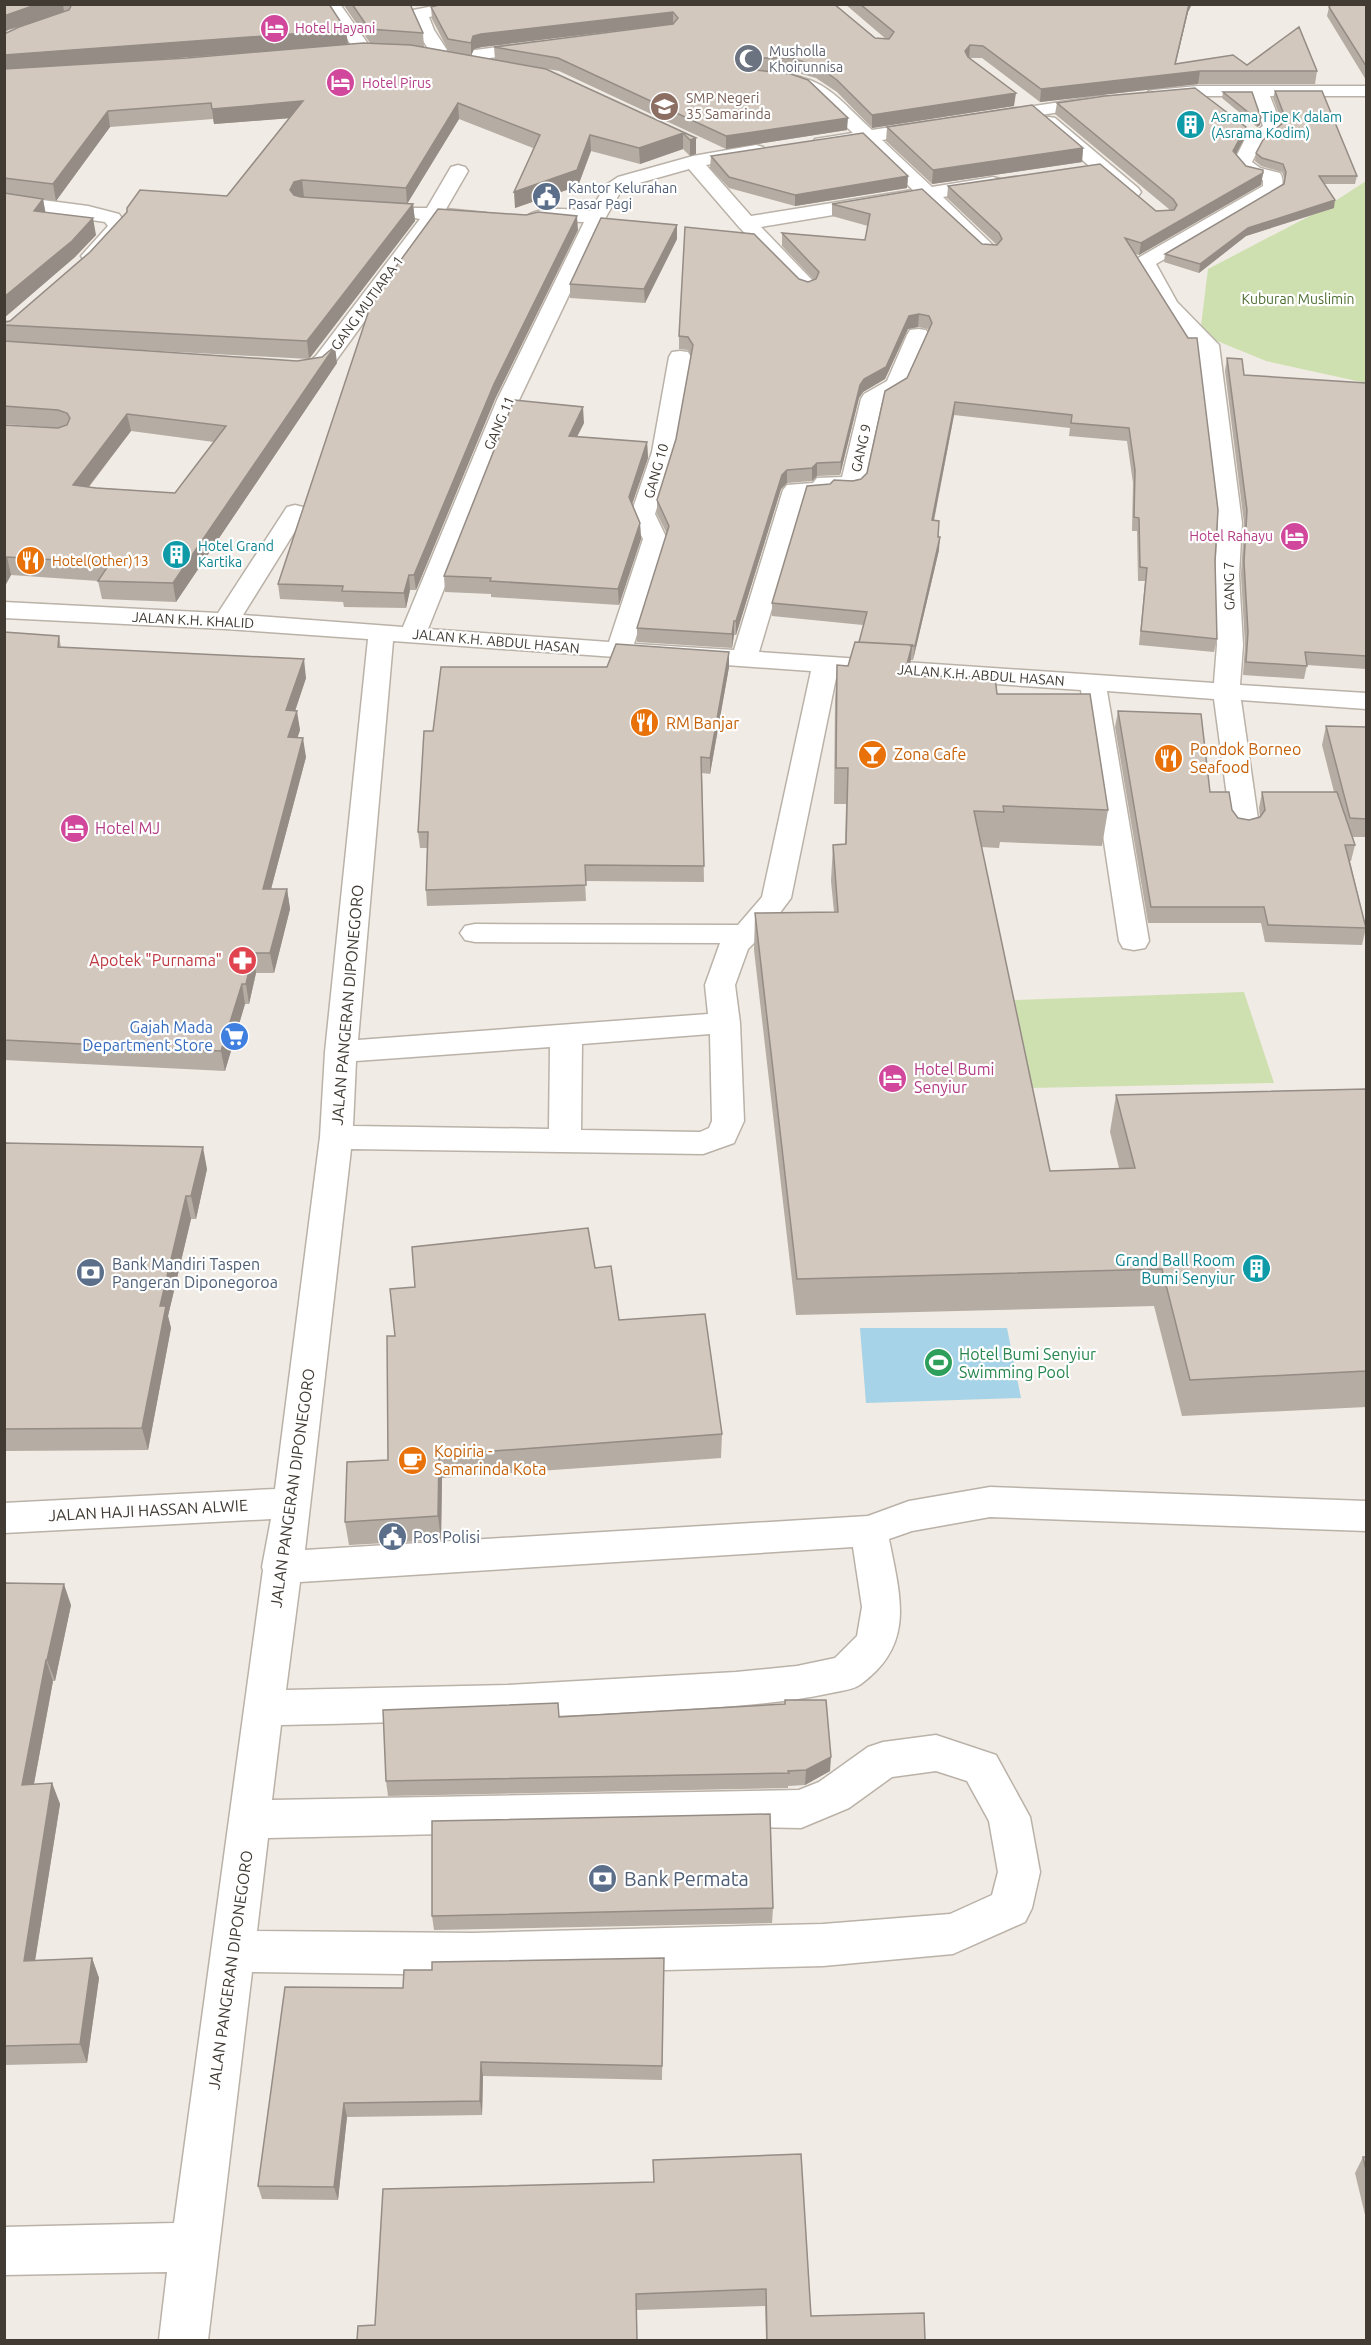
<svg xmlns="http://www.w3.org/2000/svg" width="1371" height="2345" font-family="Ubuntu,sans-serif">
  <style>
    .green { fill: #cfe0b0 }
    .water { fill: #a6d3e7 }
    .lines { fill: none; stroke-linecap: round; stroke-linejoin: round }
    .minor-casing { stroke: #bab2a8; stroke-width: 3 }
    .minor { fill: #fff; fill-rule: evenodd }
    .wall { fill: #b5aca3; fill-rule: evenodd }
    .shaded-wall { fill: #948c85 }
    .building { fill: #d3c8be; stroke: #948c85; stroke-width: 1.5; fill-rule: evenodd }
    .labels { text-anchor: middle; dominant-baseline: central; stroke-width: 4.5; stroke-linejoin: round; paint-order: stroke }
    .far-hotel-label { font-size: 14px; fill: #b23c85; stroke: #fff; text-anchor: start }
    .far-worship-label { font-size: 14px; fill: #5b616d; stroke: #fff; text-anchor: start }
    .far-education-label { font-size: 14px; fill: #785e54; stroke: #fff; text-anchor: start }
    .far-culture-label { font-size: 14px; fill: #0d838f; stroke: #fff; text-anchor: start }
    .far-service-label { font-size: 14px; fill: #4e5e75; stroke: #fff; text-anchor: start }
    .far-park-label { font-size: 14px; fill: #4c6c2f; stroke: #fff }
    .far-street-label { font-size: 14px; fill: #413b34; stroke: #fff }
    .far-food-label { font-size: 14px; fill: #c56008; stroke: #fff; text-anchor: start }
    .food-label { font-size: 16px; fill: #c56008; stroke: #fff; text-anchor: start }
    .hotel-label { font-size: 16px; fill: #b23c85; stroke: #fff; text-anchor: start }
    .health-label { font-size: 16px; fill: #be3a42; stroke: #fff; text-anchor: end }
    .street-label { font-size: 16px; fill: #413b34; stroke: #fff }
    .shop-label { font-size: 16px; fill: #366cbe; stroke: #fff; text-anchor: end }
    .culture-label { font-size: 16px; fill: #0d838f; stroke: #fff; text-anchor: end }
    .service-label { font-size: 16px; fill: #4e5e75; stroke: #fff; text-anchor: start }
    .leisure-label { font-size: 16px; fill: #27864d; stroke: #fff; text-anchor: start }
    .near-service-label { font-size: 20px; fill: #4e5e75; stroke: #fff; text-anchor: start }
  </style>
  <rect width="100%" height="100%" fill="#f0ebe4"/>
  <path class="green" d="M1366 181V383L1266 361 1200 334 1208 269 1323 209Z
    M1244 992 1274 1083 1029 1088 1015 1000Z"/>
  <path class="water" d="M860 1328H1007L1021 1398 866 1403Z"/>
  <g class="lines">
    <defs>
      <path id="minor" d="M323 4H340L373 51 370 55H358Z
        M444 4H483L475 9 429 17 434 30 447 50 444 54 538 42 544 43 547 47 544 51 538 52 448 63 440 59 433 61 427 60 424 56 429 50 416 30 411 14 413 10Z
        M772 73C824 75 836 97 872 130L931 121 938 123 940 127 938 131 882 140 932 187 993 177 1000 179 1003 183 1000 187 943 197 999 251 996 255H982L924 200 761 227 814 282 817 286 814 290 807 292 800 290 739 227 689 169 632 185 620 193 607 215 519 400 428 629 609 642 643 539 631 514 652 452 669 357 672 352 680 351 688 352 691 357 674 452 655 514 667 539 634 644 734 650 783 490 787 485 813 483 817 478 842 477 861 399 864 394 887 381 907 335 910 330 918 329 926 330 929 335 907 385 904 390 882 402 864 485 860 490 852 492 832 491 829 495 805 497 759 652 1214 683 1217 645 1215 575 1218 523 1197 347 1161 309 1135 262 1138 258 1263 186V180L1246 176 1233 163 1245 139 1263 126 1252 96H1198L1155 100 1149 99 1146 95 1149 91 1155 90 1198 86H1366V96H1270L1282 127 1260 146 1252 162 1260 168 1280 173C1284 179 1283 187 1279 193L1156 264 1177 302 1219 345 1242 523 1239 575 1243 645 1240 685 1366 693V709L1241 700 1259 826 1255 832 1245 834 1235 832 1231 826 1214 699 1107 691 1149 941 1145 948 1134 950 1123 948 1119 941 1081 690 837 673 791 898 767 930 748 949 735 985 740 1023 744 1121 734 1143 703 1154 351 1149 305 1550 868 1516 909 1501 990 1487 1366 1501V1531L990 1517 912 1531 889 1539C900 1596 916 1644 861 1684 853 1690 840 1691 831 1693 784 1703 738 1706 691 1709 554 1717 418 1722 281 1725L272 1800 799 1790 819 1782 868 1747 883 1742 936 1735 996 1755 1030 1817 1040 1872 1032 1908 1025 1922 953 1954 823 1966 473 1975 252 1972 208 2340H159L167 2272 4 2275V2227L174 2223 263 1570 262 1567 271 1519 4 1533V1503L275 1489 320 1137 325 1052 368 639 226 629 4 618V602L218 613 287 507 295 505 303 507 307 512 243 615 403 627 497 400 584 222 550 221 533 226 526 224 523 220C534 204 573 210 590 211L606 185 618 177 693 156 756 145 763 147 765 151 763 155 706 165 751 216 913 190 863 143 822 149 815 147 813 143 815 139 853 133 809 91 792 84 766 82 763 78 766 74ZM393 641 811 671 762 897 738 925 475 924 465 926 460 933 465 940 475 942 720 943 705 985 708 1014 358 1040ZM710 1034 712 1121 709 1128 700 1132 581 1130 582 1044ZM550 1047 549 1129 353 1126 356 1061ZM853 1547 862 1607 857 1636 835 1658 797 1666 736 1672 508 1685 286 1690 300 1582ZM936 1771 967 1781 989 1821 998 1872 992 1895 950 1914 823 1924 473 1933 257 1931 268 1838 753 1827 801 1828 849 1808 892 1777Z
        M1100 96 1106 97 1109 101 1106 105 994 122 988 121 985 117 988 113 994 112Z
        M1049 117 1055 118 1138 188 1141 192 1138 196H1124L1043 126 1040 122 1043 118Z
        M458 165 465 167 468 171 446 209 486 213 489 217 486 221 479 223 438 220 332 366C321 374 307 377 293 374L290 369 293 364 310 361 316 356 420 219 405 216 402 212 405 208H427L451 167Z
        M4 195 88 206 119 214 128 227 98 260H84L81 256 108 226 105 222 4 207Z"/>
    </defs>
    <use href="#minor" class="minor-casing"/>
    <use href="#minor" class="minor"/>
  </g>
  <path class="wall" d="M4 4H329L346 30 348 44 370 43 343 4H410L423 33 424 47 546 69 696 138V154L690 156 683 149 640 164 591 151 578 186 515 208 533 148 459 119 407 204H413L415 221 309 359 337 363 176 602 102 599 98 581 11 575 6 584H4V425L58 428H60L4 424V322L10 321 227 196 289 118 214 124 213 119 110 127 56 201 43 199 45 212 96 235 75 257 4 318V34L52 16 8 30 4 33ZM261 52 187 58 136 61ZM103 348 309 359 297 361ZM131 431 214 442 175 493 89 487Z
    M834 4 875 38 886 39 845 4H1192L1188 12 1176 63 1247 65 1317 71 1315 84H1198L1040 102 982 58H969L1014 106 872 128 837 92 816 78 791 71H766L847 130 726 149 559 71 495 60 494 47 673 24 482 47 474 49 471 56 449 52 432 19 431 7Z
    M1366 4V80L1327 16 1329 7Z
    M1275 91 1357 176 1355 184H1324L1334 208 1246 236 1199 273 1164 262 1165 254 1284 184 1285 180 1282 172 1261 166 1255 161 1256 153 1282 123 1273 98Z
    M1223 92 1261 118 1260 125 1257 127 1222 98Z
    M1057 103 1244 139 1236 155 1246 166 1263 173 1261 185 1139 255 1135 254 1215 561 1217 639 1214 652 1139 645 1145 581H1138L1137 531H1132L1133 483 1127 441 1069 436 1070 428 954 415 934 521 938 537 939 550 913 660H910V668L916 676 997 694 1108 810 1102 846 1000 842 999 848 981 847 1050 1171 1119 1168 1110 1132 1116 1095 1366 1089V1407L1182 1416 1154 1306 796 1315 754 950 755 913 834 912 831 881 833 845 845 844 846 804H834L835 700 837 665 848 666 859 642 863 625 772 616V603L830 484 861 479 867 473 907 378 929 331 928 329 918 327 908 329 885 379 863 392 859 398 840 475 817 476 812 481 787 483 781 489 736 635H734L732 648 637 642V628L667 534 657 514V500L676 439 691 355 688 350 679 349V336L799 279 808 282 814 280 782 246V233L865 240 868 226 832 216V204L982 244 997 245 947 198 948 186 1156 211 1170 210 1055 114Z
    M887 127 1083 148 1082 162 932 184 886 141Z
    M711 156 908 176 907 188 795 206 729 188 710 168Z
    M677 225V239L645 303 570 298V284Z
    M578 230 495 399 416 590H410L406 608 344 607 343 602 280 599 278 584Z
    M1227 358 1244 375 1366 383V669L1307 665 1304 679 1243 675 1245 645 1241 575 1244 523 1225 371Z
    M584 423 577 437 647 442 648 458 632 504 640 523 641 539 619 605 491 597V594L445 592 444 576Z
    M4 632 59 636 61 647 306 678 295 711 300 730 297 738 306 757 271 889H287L290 909 274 973H256L249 1004H245L225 1071 4 1060Z
    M729 652V667L710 774 702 773 704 882 585 881 586 901 427 906 426 890 427 848H420L418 832 433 731 607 667Z
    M1118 711 1232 810 1238 818 1249 820 1260 817 1259 808 1262 792H1334L1322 745 1326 726 1366 727V837H1352L1355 845 1351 861H1350L1366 928 1362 945 1265 942 1261 923H1148L1115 727Z
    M4 1143 207 1169 196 1219H191L168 1316 171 1328 148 1450 4 1451Z
    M595 1268 619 1320 722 1434 721 1458 442 1478 441 1540 349 1545 345 1522 388 1460 395 1336Z
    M4 1583 71 1605 55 1681H53L34 1784 52 1783 60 1804 35 1960 92 1958 99 1978 87 2063 4 2065Z
    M559 1717 830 1771 805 1785 788 1786V1788L388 1796 386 1781Z
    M773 1908 772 1923 434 1930 432 1916Z
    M664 1958 662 2080 483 2076 482 2115 347 2117 338 2200 262 2199 258 2186 403 1988 432 1970Z
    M1363 2157H1366V2219L1355 2173Z
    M653 2182 811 2316 925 2340H766L765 2306 637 2310 375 2325Z"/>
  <path class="shaded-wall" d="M38 4H63L64 12 8 30 4 33V16L5 15Z
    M1189 4H1192L1188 12 1173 74 1200 71 1198 84 1040 102 1041 89 1175 64Z
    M673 12V24L482 47 474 49 471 56V43L473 36 481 34Z
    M346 30 348 45 4 71V55Z
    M970 45 969 58 965 51Z
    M758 58V71L753 64Z
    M1016 93 1014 106 872 128V115Z
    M303 101 305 117 214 124 212 109Z
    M458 103 459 119 407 204 406 188Z
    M108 111 110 127 56 201 53 184Z
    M848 118 847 130 726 149V136Z
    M1261 118 1260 125 1257 127 1258 120Z
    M1246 127 1244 139 1231 163 1233 151Z
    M683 133V149L640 164 639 148Z
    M590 135 591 151 578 186 515 208 514 192Z
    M696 138V154L690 156V140Z
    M1083 148 1082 162 932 184 933 170Z
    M1263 173 1261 185 1139 255 1141 243Z
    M908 176 907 188 795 206V195Z
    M302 180 304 197 296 199 290 190 294 182Z
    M43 199 46 215 34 211Z
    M1335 200 1334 208 1246 236 1199 273 1200 264 1248 228Z
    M413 204 415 221 309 359 307 341Z
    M577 216 578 230 495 399 416 590 414 575 494 384Z
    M93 218 96 235 75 257 4 318V297Z
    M677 225V239L645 303 644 289Z
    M919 314 918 327 908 329 885 379 863 392 859 398 840 475 841 462 860 385 909 316Z
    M335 346 337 363 176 602 173 583Z
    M955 402 954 415 931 534 932 520Z
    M583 407 584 423 569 452V436Z
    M127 414 131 431 76 503 73 485Z
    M647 442 648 458 629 513V497Z
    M817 463V476L812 481V468Z
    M787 470V483L781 489 736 635V621L782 475Z
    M640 523 641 539 619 605 618 589Z
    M940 537 939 550 913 660 915 646Z
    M7 557 11 575 6 584 4 576V561Z
    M409 575 410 590 406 608 404 593Z
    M734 621V635L732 648V634Z
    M912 645 909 680 906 668Z
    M729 652V667L710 774V758Z
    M304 659 306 678 289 729 286 710Z
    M297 711 300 730 291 757 288 737Z
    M303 738 306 757 266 908 263 889Z
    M287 889 290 909 274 973 270 953Z
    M253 953 256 973 249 1004 246 984Z
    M242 984 245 1004 225 1071 221 1051Z
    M203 1147 207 1169 196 1219 191 1196Z
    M186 1196 191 1219 168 1316 171 1328 148 1450 142 1428 160 1306Z
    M439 1455 442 1478 441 1540 438 1516Z
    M64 1584 71 1605 55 1681 47 1660Z
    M46 1660 53 1681 30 1805 22 1785Z
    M831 1757 830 1771 805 1785 806 1770Z
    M52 1783 60 1804 32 1980 24 1961Z
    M92 1958 99 1978 87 2063 80 2044Z
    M481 2062 483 2076 482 2115 480 2101Z
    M344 2103 347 2117 338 2200 334 2187Z"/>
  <path class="building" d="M4 4H38L4 16Z
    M72 4H329L346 30 4 55V34L19 27 69 10Z
    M352 4H410L423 33 369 29Z
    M443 4H834L875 38 889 39 894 32 860 4H1189L1175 64 1233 55 1247 65 1299 27 1317 71H1200L1041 89 983 46 970 45 965 51 968 57 1016 93 872 115 837 80 817 66 791 58H758L753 64 756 70 791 74 808 80 848 118 726 136 558 58 494 47 673 24 678 18 673 12 481 34 473 36 471 43 448 39 431 7Z
    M1332 4H1366V66L1329 7Z
    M363 43 411 45 546 69 696 138 690 140 683 133 639 148 590 135 577 170 514 192 540 135 458 103 406 188 302 180 294 182 290 190 294 195 301 197 413 204 307 341 4 325V322L10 321 90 252 127 212V208L140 190 227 196 303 101 212 109 211 103 108 111 53 184 4 178V69L187 58Z
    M1195 88 1246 127 1233 151 1246 166 1263 170V173L1141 243 1125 238 1188 338H1197L1218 510 1215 561 1217 639 1141 631 1147 568 1140 567 1139 518 1134 517 1135 470 1129 428 1071 423 1072 415 955 402 932 520 939 521 938 537H940L915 646H911L912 645 859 642 867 612 772 603 807 486 830 484 834 480 853 481 861 479 867 473 885 391 907 378 932 323 929 316 919 314 909 316 886 367 864 379 860 385 841 462 817 463 812 468 787 470 782 475 736 621H734L732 634 637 628 669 526 657 500 676 439 693 345 688 337 679 336 685 227 754 234 799 279 808 282 816 279 819 272 782 233 865 240 870 214 832 204 922 189 982 244 997 245 1002 239 999 233 948 186 1100 164 1156 211 1174 210 1177 205 1173 199 1057 103 1105 96Z
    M1275 91H1322L1357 176H1319L1335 200 1248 228 1200 264 1165 254 1284 184 1286 172 1283 164 1262 158 1256 153 1263 140 1286 120Z
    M1223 92H1252L1261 118 1258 120Z
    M1032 105 1083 148 933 170 887 127Z
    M863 133 908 176 795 195 729 177 711 156Z
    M4 193 43 199 34 211 93 218 72 241 4 297Z
    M438 209 526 215 538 212 577 216 494 384 414 575H409L404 593 342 591 343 586 278 584 373 298Z
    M601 218 677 225 644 289 570 284Z
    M4 341 297 361 322 357 335 346 173 583 98 581 110 563 7 557 4 561V425L58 428 67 425 70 418 67 413 58 410 4 406ZM127 414 226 426 175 493 96 488 73 485Z
    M1227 358 1242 359 1244 375 1366 383V656L1305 652 1307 666 1246 662 1248 632 1244 562 1247 510Z
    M514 400 583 407 569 436 647 442 629 497 640 523 618 589 490 581 491 578 444 576Z
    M4 632 59 636 58 647 304 659 286 710 297 711 288 737 303 738 263 889H287L270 953H253L246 984H242L221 1051 4 1040Z
    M855 642 912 645 906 668 916 669V676L995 677 997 694H1090L1108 810 1003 806 1004 812 974 811 1050 1171 1135 1168 1116 1095 1366 1089V1371L1190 1380 1162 1269 797 1279 755 913 838 912 833 845 846 844 848 768H836L837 665 848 666Z
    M616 644 729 652 710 758 701 757 704 866 585 865 586 885 426 890 428 832H418L424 731H433L441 667H607Z
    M1118 711 1201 714 1210 792H1229L1232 810 1238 818 1249 820 1260 817 1265 810 1262 792H1337L1355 845H1345L1366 928 1268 925 1264 907H1151Z
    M1326 726 1366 727V819L1350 818Z
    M4 1143 203 1147 191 1196H186L160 1306H166L142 1428 4 1429Z
    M588 1228 595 1268 611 1266 619 1320 705 1314 722 1434 439 1455 438 1516 345 1522 347 1462 388 1460 387 1336H395L390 1289 415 1287 412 1247Z
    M4 1583 64 1584 47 1660H46L22 1785 52 1783 24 1961 92 1958 80 2044 4 2046Z
    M785 1700H826L831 1757 806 1770 788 1771 789 1773 386 1781 383 1710 558 1703 559 1717 785 1704Z
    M770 1814 773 1908 432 1916V1821Z
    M664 1958 662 2066 481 2062 480 2101 344 2103 334 2187 258 2186 285 1987 403 1988 404 1970H432V1962Z
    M801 2154 811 2316 924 2313 925 2340H767L766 2289 636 2294 637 2340H357L358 2326 375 2325 383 2189 654 2182 653 2160Z
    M1363 2157H1366V2170Z"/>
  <defs>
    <symbol id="hotel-disc" viewBox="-11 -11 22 22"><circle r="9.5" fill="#d1479c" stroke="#fff"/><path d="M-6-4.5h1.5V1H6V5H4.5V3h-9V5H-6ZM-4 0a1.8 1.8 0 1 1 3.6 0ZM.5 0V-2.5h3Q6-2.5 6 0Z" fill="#fff"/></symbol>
    <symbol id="mosque-disc" viewBox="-11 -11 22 22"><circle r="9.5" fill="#6b7280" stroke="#fff"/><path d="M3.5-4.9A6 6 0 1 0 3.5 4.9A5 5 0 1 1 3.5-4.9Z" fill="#fff"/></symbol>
    <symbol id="school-disc" viewBox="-11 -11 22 22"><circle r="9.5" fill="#8d6e63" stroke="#fff"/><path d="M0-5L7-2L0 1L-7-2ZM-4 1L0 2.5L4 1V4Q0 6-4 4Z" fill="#fff"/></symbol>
    <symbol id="building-disc" viewBox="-11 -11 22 22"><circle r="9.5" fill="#0f9aa8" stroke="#fff"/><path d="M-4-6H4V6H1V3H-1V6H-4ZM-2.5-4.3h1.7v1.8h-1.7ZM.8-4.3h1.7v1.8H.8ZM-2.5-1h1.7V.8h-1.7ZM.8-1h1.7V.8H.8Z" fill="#fff"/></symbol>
    <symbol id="civic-disc" viewBox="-11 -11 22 22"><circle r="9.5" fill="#5c6f8a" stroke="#fff"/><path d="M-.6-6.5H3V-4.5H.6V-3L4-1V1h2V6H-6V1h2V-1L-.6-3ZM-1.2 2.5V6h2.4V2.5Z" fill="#fff"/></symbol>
    <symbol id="restaurant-disc" viewBox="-11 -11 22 22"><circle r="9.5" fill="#e8710a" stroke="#fff"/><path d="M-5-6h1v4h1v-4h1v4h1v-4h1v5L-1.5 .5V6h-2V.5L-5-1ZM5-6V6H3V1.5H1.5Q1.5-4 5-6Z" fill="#fff"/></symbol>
    <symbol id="bar-disc" viewBox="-11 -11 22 22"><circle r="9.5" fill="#e8710a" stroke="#fff"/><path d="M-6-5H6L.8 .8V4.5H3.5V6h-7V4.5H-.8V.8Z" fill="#fff"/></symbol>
    <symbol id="pharmacy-disc" viewBox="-11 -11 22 22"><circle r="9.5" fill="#e0444e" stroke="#fff"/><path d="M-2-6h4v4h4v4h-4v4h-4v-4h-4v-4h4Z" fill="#fff"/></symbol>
    <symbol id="supermarket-disc" viewBox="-11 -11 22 22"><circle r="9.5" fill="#3f7fe0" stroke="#fff"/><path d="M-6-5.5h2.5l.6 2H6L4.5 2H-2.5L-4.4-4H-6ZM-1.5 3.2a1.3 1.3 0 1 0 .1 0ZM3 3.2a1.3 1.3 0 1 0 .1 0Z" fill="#fff"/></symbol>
    <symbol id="bank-disc" viewBox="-11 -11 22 22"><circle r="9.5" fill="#5c6f8a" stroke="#fff"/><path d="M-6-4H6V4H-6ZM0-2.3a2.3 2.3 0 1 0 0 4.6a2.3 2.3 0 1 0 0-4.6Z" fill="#fff"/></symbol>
    <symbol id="stadium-disc" viewBox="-11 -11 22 22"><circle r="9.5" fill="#2e9e5b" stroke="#fff"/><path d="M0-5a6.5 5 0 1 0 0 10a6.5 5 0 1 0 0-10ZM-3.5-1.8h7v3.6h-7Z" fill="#fff"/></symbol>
    <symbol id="cafe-disc" viewBox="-11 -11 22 22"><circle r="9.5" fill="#e8710a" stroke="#fff"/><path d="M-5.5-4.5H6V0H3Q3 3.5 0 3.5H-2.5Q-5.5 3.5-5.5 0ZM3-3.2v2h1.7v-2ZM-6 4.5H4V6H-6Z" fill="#fff"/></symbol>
  </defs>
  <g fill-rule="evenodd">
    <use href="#hotel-disc" x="258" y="12" width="33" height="33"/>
    <use href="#mosque-disc" x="732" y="42" width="33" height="33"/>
    <use href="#hotel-disc" x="324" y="66" width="33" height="33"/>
    <use href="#school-disc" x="648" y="90" width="33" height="33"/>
    <use href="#building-disc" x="1174" y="108" width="33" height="33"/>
    <use href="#civic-disc" x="530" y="180" width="33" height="33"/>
    <use href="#hotel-disc" x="1278" y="520" width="33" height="33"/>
    <use href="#building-disc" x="160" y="538" width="33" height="33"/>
    <use href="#restaurant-disc" x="14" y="544" width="33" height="33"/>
    <use href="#restaurant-disc" x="628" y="706" width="33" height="33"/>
    <use href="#bar-disc" x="856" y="738" width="33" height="33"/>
    <use href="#restaurant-disc" x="1152" y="742" width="33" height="33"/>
    <use href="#hotel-disc" x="58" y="812" width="33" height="33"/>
    <use href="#pharmacy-disc" x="226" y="944" width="33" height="33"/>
    <use href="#supermarket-disc" x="218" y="1020" width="33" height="33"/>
    <use href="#hotel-disc" x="876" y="1062" width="33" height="33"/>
    <use href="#building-disc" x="1240" y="1252" width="33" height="33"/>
    <use href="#bank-disc" x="74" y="1256" width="33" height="33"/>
    <use href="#stadium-disc" x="922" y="1346" width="33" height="33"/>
    <use href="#cafe-disc" x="396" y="1444" width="33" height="33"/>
    <use href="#civic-disc" x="376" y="1520" width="33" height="33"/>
    <use href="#bank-disc" x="586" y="1862" width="33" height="33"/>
  </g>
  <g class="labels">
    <g class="far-hotel-label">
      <text x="295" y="28">Hotel Hayani</text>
      <text x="362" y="83">Hotel Pirus</text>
      <text x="1273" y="536" text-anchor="end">Hotel Rahayu</text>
    </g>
    <g class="far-worship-label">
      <text x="769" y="51">Musholla<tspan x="769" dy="16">Khoirunnisa</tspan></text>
    </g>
    <g class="far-education-label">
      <text x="686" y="98">SMP Negeri<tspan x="686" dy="16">35 Samarinda</tspan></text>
    </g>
    <g class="far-culture-label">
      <text x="1211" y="117">Asrama Tipe K dalam<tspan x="1211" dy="16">(Asrama Kodim)</tspan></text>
      <text x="198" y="546">Hotel Grand<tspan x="198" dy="16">Kartika</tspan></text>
    </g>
    <g class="far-service-label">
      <text x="568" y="188">Kantor Kelurahan<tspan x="568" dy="16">Pasar Pagi</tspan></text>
    </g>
    <g class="far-park-label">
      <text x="1298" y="299">Kuburan Muslimin</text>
    </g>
    <g class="far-street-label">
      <text transform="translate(367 303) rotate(-54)">GANG MUTIARA 1</text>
      <text transform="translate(499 423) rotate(-67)">GANG 11</text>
      <text transform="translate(861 448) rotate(-77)">GANG 9</text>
      <text transform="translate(656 471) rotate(-74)">GANG 10</text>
      <text transform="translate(1229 586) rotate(-91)">GANG 7</text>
      <text transform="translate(193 620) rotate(3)">JALAN K.H. KHALID</text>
      <text transform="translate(496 641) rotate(5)">JALAN K.H. ABDUL HASAN</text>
      <text transform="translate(981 675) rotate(4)">JALAN K.H. ABDUL HASAN</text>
    </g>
    <g class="far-food-label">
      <text x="52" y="561">Hotel(Other)13</text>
    </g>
    <g class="food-label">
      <text x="666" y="723">RM Banjar</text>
      <text x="1190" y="749">Pondok Borneo<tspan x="1190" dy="18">Seafood</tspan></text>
      <text x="894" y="754">Zona Cafe</text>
      <text x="434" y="1451">Kopiria -<tspan x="434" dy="18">Samarinda Kota</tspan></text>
    </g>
    <g class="hotel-label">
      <text x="95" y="828">Hotel MJ</text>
      <text x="914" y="1069">Hotel Bumi<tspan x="914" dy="18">Senyiur</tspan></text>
    </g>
    <g class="health-label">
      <text x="222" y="960">Apotek "Purnama"</text>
    </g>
    <g class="street-label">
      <text transform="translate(347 1005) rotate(-85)">JALAN PANGERAN DIPONEGORO</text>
      <text transform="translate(292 1488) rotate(-82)">JALAN PANGERAN DIPONEGORO</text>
      <text transform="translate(148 1510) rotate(-3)">JALAN HAJI HASSAN ALWIE</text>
      <text transform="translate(230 1970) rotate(-82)">JALAN PANGERAN DIPONEGORO</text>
    </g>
    <g class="shop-label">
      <text x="213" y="1027">Gajah Mada<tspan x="213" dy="18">Department Store</tspan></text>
    </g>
    <g class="culture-label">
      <text x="1235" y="1260">Grand Ball Room<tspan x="1235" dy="18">Bumi Senyiur</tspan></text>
    </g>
    <g class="service-label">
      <text x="112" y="1264">Bank Mandiri Taspen<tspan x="112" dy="18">Pangeran Diponegoroa</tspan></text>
      <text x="413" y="1537">Pos Polisi</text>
    </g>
    <g class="leisure-label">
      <text x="959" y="1354">Hotel Bumi Senyiur<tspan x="959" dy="18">Swimming Pool</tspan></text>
    </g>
    <g class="near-service-label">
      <text x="624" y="1878">Bank Permata</text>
    </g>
  </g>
  <rect width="1371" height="2345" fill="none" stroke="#413b34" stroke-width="12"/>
</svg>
